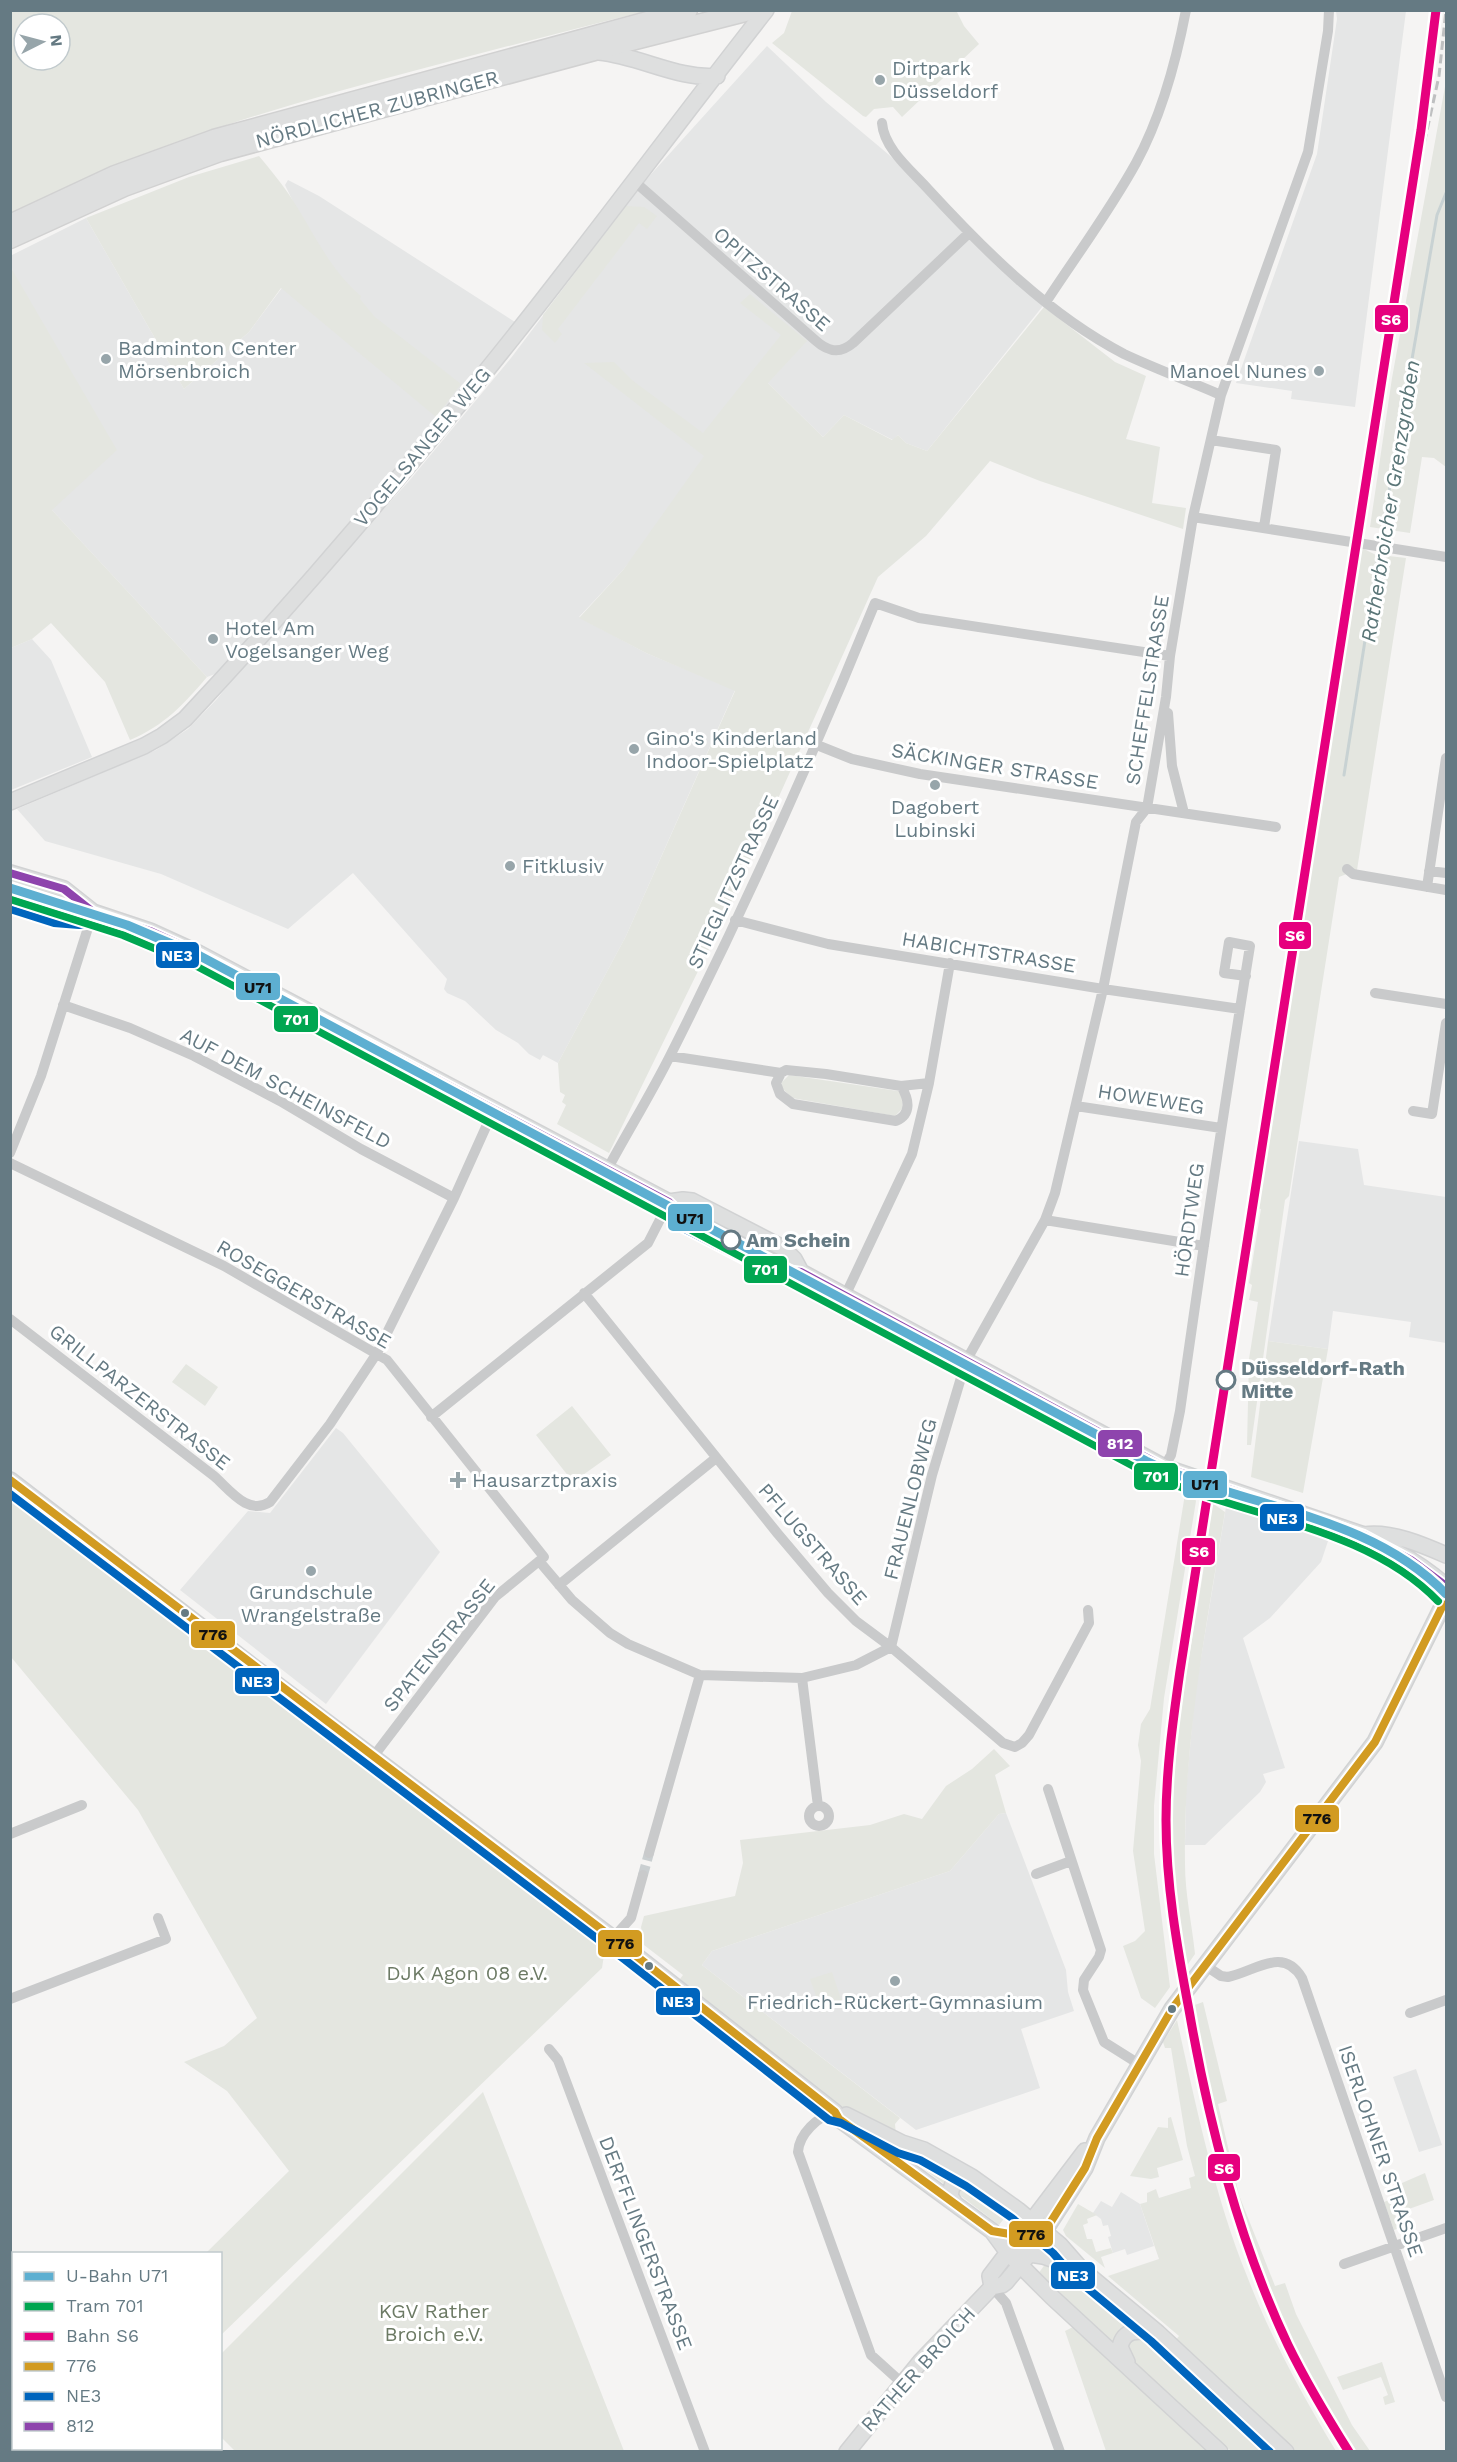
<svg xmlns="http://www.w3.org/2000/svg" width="1457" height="2462" font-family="'Work Sans',sans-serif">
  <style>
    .built { fill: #e5e6e6 }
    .green { fill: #e4e6e0; fill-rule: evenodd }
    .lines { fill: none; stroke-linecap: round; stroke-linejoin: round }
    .stream { stroke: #c8d2d3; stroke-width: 3 }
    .street-tunnel { stroke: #cacfd1; stroke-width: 10; stroke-dasharray: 10 5; stroke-linecap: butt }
    .secondary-casing { stroke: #d1d2d3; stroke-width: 18 }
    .primary-casing { stroke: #d1d1d1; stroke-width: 21 }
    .street { stroke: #c9cacb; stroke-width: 10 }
    .secondary { stroke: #dedfdf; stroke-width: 15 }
    .primary { stroke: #dedfdf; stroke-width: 18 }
    .rail { stroke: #bfc0c1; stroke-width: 3; stroke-dasharray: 9 4.5; stroke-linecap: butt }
    .bus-1-casing { stroke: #fff; stroke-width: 12 }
    .bus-2-casing { stroke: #fff; stroke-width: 12 }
    .bus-3-casing { stroke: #fff; stroke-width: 12 }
    .bus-1 { stroke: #d29b21; stroke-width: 8 }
    .bus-2 { stroke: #0065bd; stroke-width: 8 }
    .bus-3 { stroke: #8e44ad; stroke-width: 8 }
    .rail-1-casing { stroke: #fff; stroke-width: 14 }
    .rail-1 { stroke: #e6007e; stroke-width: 9 }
    .tram-1-casing { stroke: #fff; stroke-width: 12 }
    .tram-1 { stroke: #00a651; stroke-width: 8 }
    .metro-1-casing { stroke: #fff; stroke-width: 14 }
    .metro-1 { stroke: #5dafd1; stroke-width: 9 }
    .poi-dot { fill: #97a5aa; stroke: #fff; stroke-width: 2 }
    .stop-dot { fill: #fff; stroke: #657a83; stroke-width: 3 }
    .bus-dot { fill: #657a83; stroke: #fff; stroke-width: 2 }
    .labels { text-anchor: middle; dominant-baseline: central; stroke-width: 6; stroke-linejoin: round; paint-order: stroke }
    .poi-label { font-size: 20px; fill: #657a83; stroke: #fff; text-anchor: start }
    .street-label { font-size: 20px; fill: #657a83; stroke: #fff }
    .stop-label { font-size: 20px; font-weight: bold; fill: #657a83; stroke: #fff; text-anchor: start }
    .park-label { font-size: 20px; fill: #6c7a64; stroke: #fff }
    .water-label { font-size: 21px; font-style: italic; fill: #5b7678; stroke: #fff }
    .line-badge { stroke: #fff; stroke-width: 2 }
    .badge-label { font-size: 16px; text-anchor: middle; font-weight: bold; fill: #fff }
    .pale-badge-label { font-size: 16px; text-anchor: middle; font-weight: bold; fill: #111 }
  </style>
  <rect width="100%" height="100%" fill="#f5f4f3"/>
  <path class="built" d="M1336 11H1406L1355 407 1291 399 1292 391 1236 383 1317 154 1337 19Z
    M767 46 826 102 888 154 1046 302 927 451 906 443 898 435 893 440 844 415 823 437 768 383 623 570 579 617 646 653 735 690 626 936 558 1063 543 1055 540 1060 529 1054 518 1043 496 1030 465 1001 447 993 444 989 447 979 353 873 288 929 161 874 45 841 17 809 156 750 188 729 217 699 253 653 409 481 511 358 644 182Z
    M288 180 319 196 518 324 223 671 207 677 52 510 10 256 86 218 184 389 249 332 314 245 285 185Z
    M32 639 51 660 92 757 11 790V648Z
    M1299 1141 1358 1149 1364 1185 1446 1197V1343L1409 1337 1411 1322 1333 1311 1328 1349 1268 1341Z
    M336 1428 343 1433 440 1552 326 1704 180 1590 248 1511 270 1513Z
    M1227 1501 1331 1532 1321 1562 1270 1618 1243 1638 1285 1768 1263 1774 1266 1782 1260 1792 1205 1845H1185L1186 1790 1195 1694Z
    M1006 1813 1066 1970 1068 1992 1074 2011 1021 2029 1040 2088 916 2130 702 1965 712 1951 950 1871 999 1814Z
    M1416 2069 1442 2145 1419 2152 1393 2077Z
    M1121 2192 1140 2204 1154 2246 1127 2255 1125 2249 1113 2253 1108 2237 1111 2236 1108 2225 1103 2226 1101 2219 1093 2213 1101 2201 1112 2207Z"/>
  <path class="green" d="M956 10 964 26 979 44 902 117 893 107 874 109 866 117 863 116 772 43 784 33 792 11Z
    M10 11H646C569 30 493 50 417 70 277 107 138 147 11 215ZM24 24H60V60H24Z
    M1446 81V467L1434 458 1422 457 1410 533 1370 527 1392 378Z
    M259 156C269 168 279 180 288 193 312 228 327 267 361 296L360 299 375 317 461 384 436 417 281 288 249 332 184 389 86 218 189 177Z
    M626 206 644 207 657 216 647 229 639 223 558 329 562 334 555 343 542 330 543 315Z
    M10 266 117 450 52 510 207 677C183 705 165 725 130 740L105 682 51 623 32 639 11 648Z
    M750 294 807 341 768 383 823 437 844 415 892 440 898 435 906 443 927 451 1044 307 1115 362 1146 376 1126 439 1160 447 1152 503 1186 508 1183 529 1040 481 990 461 926 536 878 577 725 916 609 1153 557 1124 566 1105 562 1102 565 1095 560 1092 558 1063 626 936 735 691 646 653 579 618 623 570 704 456 584 363 614 362 632 380 703 433 781 335 740 303Z
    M1360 547 1378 556 1344 775 1380 555 1406 558 1357 870 1339 877 1289 1196 1285 1200 1251 1445H1247L1249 1359 1258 1302 1249 1300 1252 1285 1249 1283 1261 1209 1256 1208 1285 1036Z
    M789 1075 898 1091 901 1095 903 1108 895 1116 792 1098 782 1088V1082Z
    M1268 1341 1328 1349 1303 1493 1251 1477Z
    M186 1364 218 1387 205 1406 172 1382Z
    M572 1406 611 1455 573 1482 536 1435Z
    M10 1490 605 1949 602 1968 221 2335 220 2254 206 2253 289 2171 227 2091 184 2062 224 2046 257 2018 138 1810 11 1657Z
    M1185 1494 1194 1497 1196 1501 1164 1698 1154 1806V1854L1170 1987 1155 2008 1141 1998 1123 1946 1135 1941 1145 1931 1133 1851 1141 1761 1138 1745 1141 1724 1150 1709Z
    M1212 1503 1225 1512C1206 1629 1183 1745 1185 1864 1185 1894 1192 1924 1195 1954L1186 1967 1183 1961C1174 1892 1169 1825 1176 1756 1183 1671 1204 1588 1212 1503Z
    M994 1749 1010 1766 995 1775 1006 1813 999 1814 950 1871 712 1951 702 1965 900 2118 895 2124 896 2135 830 2104 711 2010 680 1979 683 1975 644 1945 641 1927 644 1916 735 1896 743 1863 740 1840 870 1825 904 1814 922 1819 946 1786 972 1769Z
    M832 1972 843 2005 822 2013 810 1979Z
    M1203 2002 1227 2101 1218 2104 1239 2195 1275 2286 1285 2283 1296 2314 1352 2425 1370 2451H1354C1296 2361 1251 2261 1223 2157 1210 2107 1201 2057 1192 2006Z
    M1177 2020C1196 2106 1214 2194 1247 2276 1271 2338 1302 2395 1336 2451H1294L1175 2341 1179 2336 1108 2276 1159 2259 1140 2204 1147 2202V2193L1156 2189 1159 2198 1191 2188 1189 2178 1195 2176 1187 2146 1171 2048H1165L1163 2042Z
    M483 2092 624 2451H235L221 2437V2354Z
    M1171 2117 1183 2160 1157 2168 1159 2177 1151 2179 1130 2176 1158 2127 1168 2128V2118Z
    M881 2140 960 2176 948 2187 920 2166 881 2143Z
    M1425 2173 1434 2200 1395 2214 1399 2228 1394 2230 1384 2202 1399 2196 1395 2186Z
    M971 2184 1010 2211 999 2225 957 2193 962 2187Z
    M1078 2204 1097 2215 1087 2219 1088 2223 1083 2225 1087 2239H1092L1096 2252 1111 2248 1113 2253 1101 2257 1105 2268 1066 2236 1063 2230Z
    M1046 2263C1077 2280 1100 2306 1130 2324L1114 2345 1038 2274Z
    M1075 2326 1211 2451H1106L1065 2331Z
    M1147 2336 1207 2389 1223 2398 1270 2447 1269 2451H1231L1129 2362 1124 2341Z
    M1382 2362 1395 2402 1385 2405 1383 2397 1388 2395 1381 2377 1343 2390 1337 2377Z"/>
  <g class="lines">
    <path class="stream" d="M1344 775 1381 538 1437 215 1446 193"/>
    <path class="street-tunnel" d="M643 1875 649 1853"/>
    <defs>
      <path id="secondary" d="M599 52C640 56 679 80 717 76
        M10 802 144 746 162 736 185 719C300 596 410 467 515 335 600 228 681 118 766 10
        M10 873 64 889 93 912 150 931 196 952 669 1202 684 1217 787 1270 801 1272 1164 1467 1364 1535C1375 1544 1386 1547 1398 1553 1416 1562 1431 1573 1446 1586
        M10 898C39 907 63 918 93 912
        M669 1202 683 1200 692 1201 783 1248 794 1259 801 1272
        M10 1480 247 1662 630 1951 835 2112 839 2119 992 2231 1009 2254 1052 2297 1220 2452
        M1364 1535C1391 1531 1423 1545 1446 1555
        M846 2115 902 2143 924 2150 972 2177 1018 2210 1060 2245 1081 2269 1158 2333 1286 2452
        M954 2202 950 2196 952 2186 963 2179 972 2177
        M1023 2253 1043 2256 1078 2268
        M992 2287 990 2276 1085 2151
        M1127 2362 1120 2347C1124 2327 1141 2331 1157 2333
        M847 2452 921 2361 992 2287 1002 2285 1006 2282 1030 2253 1071 2190 1085 2168 1097 2138 1172 2009 1375 1742 1446 1599"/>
      <path id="primary" d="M10 224 115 175 214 139 688 10
        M10 239 124 187 220 152 635 40 753 10"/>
    </defs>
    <use href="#secondary" class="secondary-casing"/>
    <use href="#primary" class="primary-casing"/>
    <path class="street" d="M882 123C884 149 912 171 928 189 985 251 1049 315 1124 354 1156 369 1189 381 1221 395
      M634 181 815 340C827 351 839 355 853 343L969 233
      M1046 302C1076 256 1109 212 1136 163 1161 117 1176 62 1186 10
      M1211 440 1276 450 1264 527
      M1193 517 1446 557
      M1168 713 1172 766 1184 813
      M817 745 852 759 920 774 1276 827
      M1347 869 1353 874 1446 890
      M1429 871 1446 873
      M1427 887 1446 758
      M735 920 828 944 1103 989 1240 1009
      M1375 993 1446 1004
      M63 1005 130 1028 194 1056 280 1101 361 1149 454 1198
      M670 1056 781 1073
      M901 1086C909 1099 912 1114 896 1121L793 1104 780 1094 776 1083 781 1073 786 1070 826 1074 901 1086 929 1083
      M1076 1106 1221 1128
      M1413 1111 1432 1114 1446 1023
      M10 1153 41 1076 93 912
      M10 1163 224 1266 387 1360 544 1557 495 1597 373 1757
      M607 1170C628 1131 651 1094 671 1054 745 907 813 756 875 603L919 618 1170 656
      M1045 1220 1204 1246
      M584 1293 778 1534 828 1593 856 1621 891 1647 1003 1743 1015 1747 1022 1743 1029 1735 1089 1623 1088 1610
      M845 1296 912 1154 929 1083 950 963
      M10 1319 214 1476C230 1490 248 1516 270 1502L330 1424 377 1353 454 1198 494 1109
      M431 1417 648 1243 669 1202
      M1164 1467 1171 1455 1180 1411C1202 1256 1225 1101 1250 946L1229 942 1224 973 1246 976
      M539 1561 572 1600 610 1633 628 1644 700 1675 802 1678 856 1665 891 1647
      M559 1585 716 1458
      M891 1647 932 1475 966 1361 1045 1220 1055 1193 1103 989 1136 822 1147 808 1166 697 1170 656 1193 517 1221 395 1308 152 1328 31 1329 10
      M802 1678 818 1806
      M1048 1789 1101 1950 1099 1957 1084 1980 1083 1990 1104 2042 1139 2064
      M809 1816a10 10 0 1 1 20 0a10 10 0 1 1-20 0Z
      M10 1834 82 1805
      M649 1853 700 1675
      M1036 1874 1071 1861
      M613 1938 631 1918 643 1875
      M1206 1966 1221 1976 1228 1977C1256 1971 1283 1946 1302 1978L1446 2397
      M10 1999 166 1939 158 1918
      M1410 2013 1446 2000
      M549 2049 558 2060 705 2452
      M835 2112C818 2116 799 2134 798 2152L871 2355 902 2383
      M1344 2264 1446 2228
      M992 2287 1006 2303 1060 2452
      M109 2452 112 2448"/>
    <use href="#secondary" class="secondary"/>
    <use href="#primary" class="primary"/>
    <path class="rail" d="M1404 235 1439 76 1446 10"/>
    <defs>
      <path id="bus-1" d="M10 1480 630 1951 835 2112 839 2119 992 2231 1022 2236 1045 2231 1085 2168 1097 2138 1172 2009 1375 1742 1446 1599"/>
      <path id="bus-2" d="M10 909 54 923 79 925 92 923 146 941 191 961 663 1211 679 1226 782 1279 798 1282 1159 1476 1359 1544 1406 1569 1439 1594
        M10 1494 624 1959 829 2120 841 2123 898 2153 920 2160 966 2186 1012 2218 1053 2253 1074 2277 1151 2341 1270 2452"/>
      <path id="bus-3" d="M10 873 64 889 93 912 150 931 196 952 669 1202 684 1217 787 1270 801 1272 1164 1467 1364 1535 1411 1560 1446 1586"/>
    </defs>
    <use href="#bus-1" class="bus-1-casing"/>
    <use href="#bus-2" class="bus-2-casing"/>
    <use href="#bus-3" class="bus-3-casing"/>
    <use href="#bus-1" class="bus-1"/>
    <use href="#bus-2" class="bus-2"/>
    <use href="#bus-3" class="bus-3"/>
    <defs>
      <path id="rail-1" d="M1349 2452C1327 2417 1306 2382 1288 2345 1238 2239 1209 2124 1189 2010 1177 1947 1166 1884 1166 1820 1166 1770 1173 1720 1180 1671L1421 130 1436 10"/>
    </defs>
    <use href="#rail-1" class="rail-1-casing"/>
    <use href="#rail-1" class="rail-1"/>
    <defs>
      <path id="tram-1" d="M10 899 123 935 195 965 1141 1470C1236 1517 1363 1523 1438 1601"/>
    </defs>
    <use href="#tram-1" class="tram-1-casing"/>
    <use href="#tram-1" class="tram-1"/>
    <defs>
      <path id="metro-1" d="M10 888 127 925 200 956 1146 1461C1243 1508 1368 1513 1446 1594"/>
    </defs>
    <use href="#metro-1" class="metro-1-casing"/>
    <use href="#metro-1" class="metro-1"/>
  </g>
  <g class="poi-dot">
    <circle cx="880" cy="80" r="6"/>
    <circle cx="106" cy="359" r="6"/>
    <circle cx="1319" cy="371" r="6"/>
    <circle cx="213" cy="639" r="6"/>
    <circle cx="634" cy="749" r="6"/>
    <circle cx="935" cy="785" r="6"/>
    <circle cx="510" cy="866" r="6"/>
    <path d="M455 1471h6v6h6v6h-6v6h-6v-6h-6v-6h6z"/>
    <circle cx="311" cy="1571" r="6"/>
    <circle cx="895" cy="1981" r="6"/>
  </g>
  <g class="stop-dot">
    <circle cx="731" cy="1240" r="9"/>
    <circle cx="1226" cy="1380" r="9"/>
  </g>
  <g class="bus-dot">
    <circle cx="185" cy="1613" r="5"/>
    <circle cx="649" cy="1966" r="5"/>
    <circle cx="1172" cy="2009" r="5"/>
  </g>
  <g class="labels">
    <g class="poi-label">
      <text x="892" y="68">Dirtpark<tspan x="892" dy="23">Düsseldorf</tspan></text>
      <text x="118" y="348">Badminton Center<tspan x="118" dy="23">Mörsenbroich</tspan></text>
      <text x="1307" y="371" text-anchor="end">Manoel Nunes</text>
      <text x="225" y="628">Hotel Am<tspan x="225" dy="23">Vogelsanger Weg</tspan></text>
      <text x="646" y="738">Gino's Kinderland<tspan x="646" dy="23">Indoor-Spielplatz</tspan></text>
      <text x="935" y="807" text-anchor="middle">Dagobert<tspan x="935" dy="23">Lubinski</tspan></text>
      <text x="522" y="866">Fitklusiv</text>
      <text x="472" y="1480">Hausarztpraxis</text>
      <text x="311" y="1592" text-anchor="middle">Grundschule<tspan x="311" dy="23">Wrangelstraße</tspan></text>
      <text x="895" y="2002" text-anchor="middle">Friedrich-Rückert-Gymnasium</text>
    </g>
    <g class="street-label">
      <text transform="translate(377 109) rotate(-15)">NÖRDLICHER ZUBRINGER</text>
      <text transform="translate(772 279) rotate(41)">OPITZSTRASSE</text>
      <text transform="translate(422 447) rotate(-50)">VOGELSANGER WEG</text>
      <text transform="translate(1147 690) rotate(-81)">SCHEFFELSTRASSE</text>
      <text transform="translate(995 766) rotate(9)">SÄCKINGER STRASSE</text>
      <text transform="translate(733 882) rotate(-65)">STIEGLITZSTRASSE</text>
      <text transform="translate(989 952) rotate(9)">HABICHTSTRASSE</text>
      <text transform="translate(286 1088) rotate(28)">AUF DEM SCHEINSFELD</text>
      <text transform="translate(1151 1099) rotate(9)">HOWEWEG</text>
      <text transform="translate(1189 1220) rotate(-82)">HÖRDTWEG</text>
      <text transform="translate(304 1294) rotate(30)">ROSEGGERSTRASSE</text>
      <text transform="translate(140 1397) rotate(38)">GRILLPARZERSTRASSE</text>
      <text transform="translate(910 1499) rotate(-76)">FRAUENLOBWEG</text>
      <text transform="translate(813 1544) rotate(49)">PFLUGSTRASSE</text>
      <text transform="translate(439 1645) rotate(-51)">SPATENSTRASSE</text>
      <text transform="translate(1381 2151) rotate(71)">ISERLOHNER STRASSE</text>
      <text transform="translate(646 2243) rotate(69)">DERFFLINGERSTRASSE</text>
      <text transform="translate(918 2369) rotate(-48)">RATHER BROICH</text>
    </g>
    <g class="stop-label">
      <text x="746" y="1240">Am Schein</text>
      <text x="1241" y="1368">Düsseldorf-Rath<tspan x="1241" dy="23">Mitte</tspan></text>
    </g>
    <g class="park-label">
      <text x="467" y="1973">DJK Agon 08 e.V.</text>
      <text x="434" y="2311">KGV Rather<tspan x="434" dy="23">Broich e.V.</tspan></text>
    </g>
    <g class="water-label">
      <text transform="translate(1390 501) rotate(-81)">Ratherbroicher Grenzgraben</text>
    </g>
  </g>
  <g class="line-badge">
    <rect x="1374" y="304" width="35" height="29" rx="6" fill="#e6007e"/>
    <rect x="1278" y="921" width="34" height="29" rx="6" fill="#e6007e"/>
    <rect x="155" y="941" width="45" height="28" rx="6" fill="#0065bd"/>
    <rect x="235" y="972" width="46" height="29" rx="6" fill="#5dafd1"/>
    <rect x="273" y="1005" width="46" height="28" rx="6" fill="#00a651"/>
    <rect x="667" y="1203" width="46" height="29" rx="6" fill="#5dafd1"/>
    <rect x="743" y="1255" width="45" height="29" rx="6" fill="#00a651"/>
    <rect x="1097" y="1429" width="46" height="29" rx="6" fill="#8e44ad"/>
    <rect x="1133" y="1462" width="46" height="29" rx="6" fill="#00a651"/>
    <rect x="1182" y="1470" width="46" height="29" rx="6" fill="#5dafd1"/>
    <rect x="1259" y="1503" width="46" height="29" rx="6" fill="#0065bd"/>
    <rect x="1181" y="1537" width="35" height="29" rx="6" fill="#e6007e"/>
    <rect x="190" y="1620" width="46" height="29" rx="6" fill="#d29b21"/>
    <rect x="234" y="1667" width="46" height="28" rx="6" fill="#0065bd"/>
    <rect x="1294" y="1804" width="46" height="29" rx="6" fill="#d29b21"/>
    <rect x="597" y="1929" width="46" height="29" rx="6" fill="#d29b21"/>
    <rect x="655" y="1987" width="46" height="29" rx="6" fill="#0065bd"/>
    <rect x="1207" y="2153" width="34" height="29" rx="6" fill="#e6007e"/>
    <rect x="1008" y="2220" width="46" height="28" rx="6" fill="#d29b21"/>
    <rect x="1050" y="2261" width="46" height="29" rx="6" fill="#0065bd"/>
  </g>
  <g class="badge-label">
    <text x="1391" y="325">S6</text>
    <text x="1295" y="941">S6</text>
    <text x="177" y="961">NE3</text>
    <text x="296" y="1025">701</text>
    <text x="765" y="1275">701</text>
    <text x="1120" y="1449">812</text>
    <text x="1156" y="1482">701</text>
    <text x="1282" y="1524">NE3</text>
    <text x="1199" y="1557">S6</text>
    <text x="257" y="1687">NE3</text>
    <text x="678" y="2007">NE3</text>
    <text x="1224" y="2174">S6</text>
    <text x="1073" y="2281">NE3</text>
  </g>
  <g class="pale-badge-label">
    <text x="258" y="993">U71</text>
    <text x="690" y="1224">U71</text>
    <text x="1205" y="1490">U71</text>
    <text x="213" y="1640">776</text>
    <text x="1317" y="1824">776</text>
    <text x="620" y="1949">776</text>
    <text x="1031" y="2240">776</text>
  </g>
  <rect width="1457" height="2462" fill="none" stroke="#657a83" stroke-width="24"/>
  <rect x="12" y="2252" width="210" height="198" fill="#ffffff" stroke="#c1cacd" stroke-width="1.5"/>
  <rect x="24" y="2272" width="30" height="9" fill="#5dafd1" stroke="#c1cacd" stroke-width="1.5"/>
  <text x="66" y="2282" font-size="18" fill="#657a83">U-Bahn U71</text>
  <rect x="24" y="2302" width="30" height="9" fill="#00a651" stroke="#c1cacd" stroke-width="1.5"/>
  <text x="66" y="2312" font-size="18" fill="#657a83">Tram 701</text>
  <rect x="24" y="2332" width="30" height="9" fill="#e6007e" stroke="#c1cacd" stroke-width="1.5"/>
  <text x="66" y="2342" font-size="18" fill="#657a83">Bahn S6</text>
  <rect x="24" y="2362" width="30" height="9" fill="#d29b21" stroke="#c1cacd" stroke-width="1.5"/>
  <text x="66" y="2372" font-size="18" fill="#657a83">776</text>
  <rect x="24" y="2392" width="30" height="9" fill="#0065bd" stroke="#c1cacd" stroke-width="1.5"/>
  <text x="66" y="2402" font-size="18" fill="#657a83">NE3</text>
  <rect x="24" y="2422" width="30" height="9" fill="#8e44ad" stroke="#c1cacd" stroke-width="1.5"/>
  <text x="66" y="2432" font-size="18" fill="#657a83">812</text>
  <g transform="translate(42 42) rotate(84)"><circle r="28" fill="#ffffff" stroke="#c1cacd" stroke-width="1.5"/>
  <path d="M0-4.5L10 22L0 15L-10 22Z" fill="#97a5aa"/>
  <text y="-9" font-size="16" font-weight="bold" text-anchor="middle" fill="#657a83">N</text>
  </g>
</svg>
